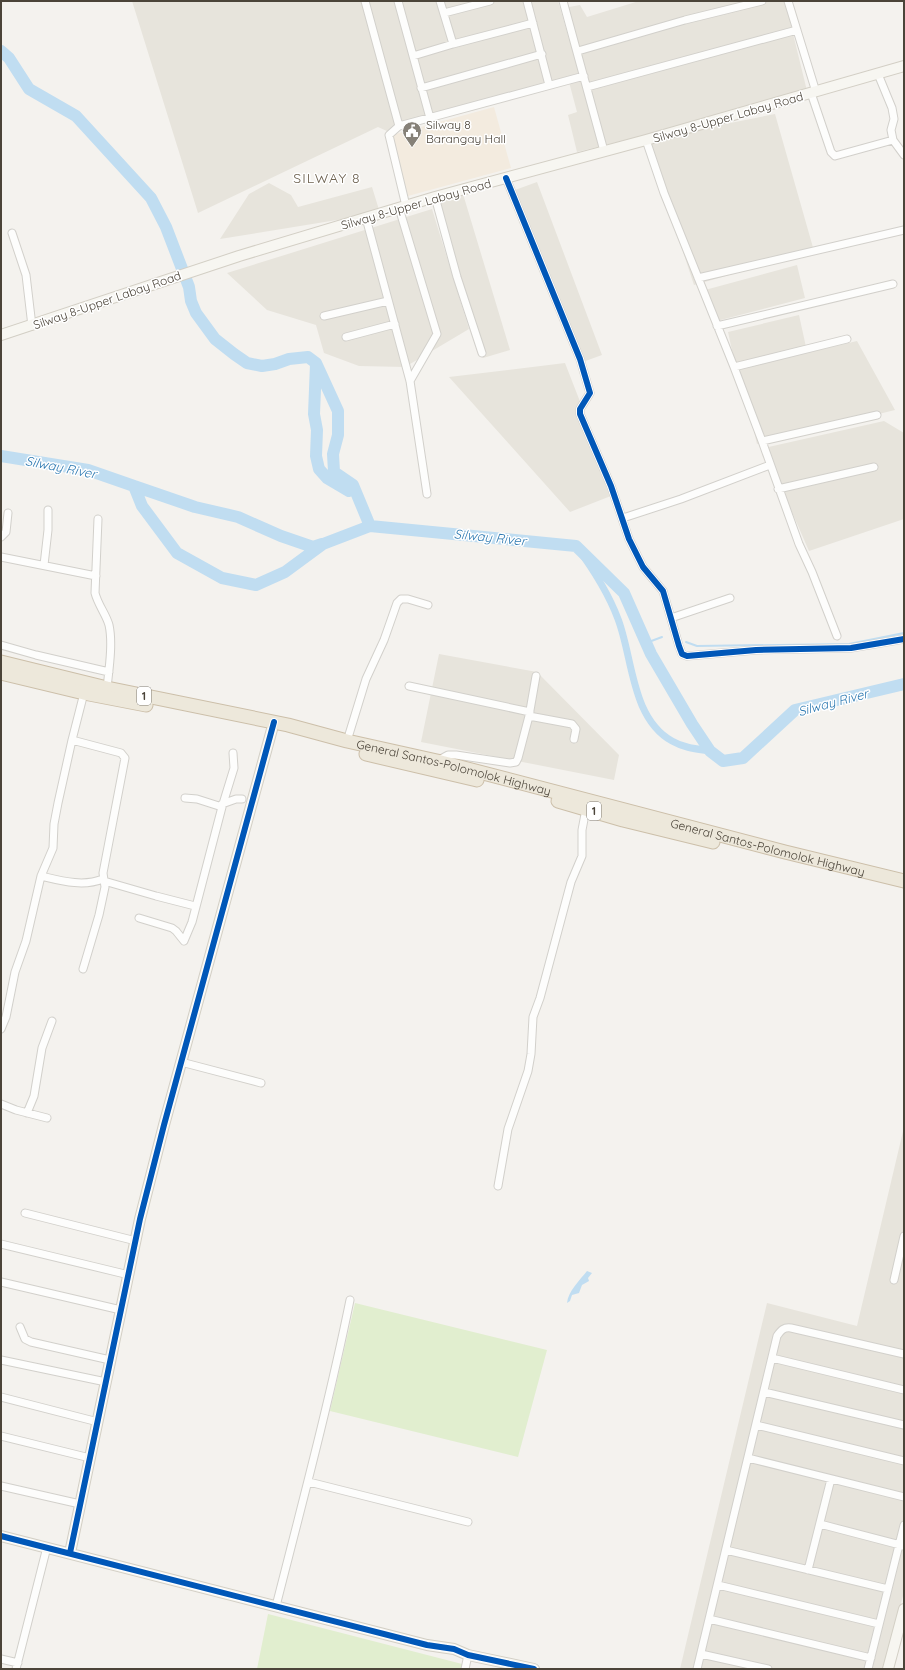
<svg xmlns="http://www.w3.org/2000/svg" width="905" height="1670" font-family="Quicksand,sans-serif">
  <style>
    .residential { fill: #e7e4dc }
    .commercial { fill: #f3ebdf }
    .green { fill: #e1eecf }
    .water { fill: #c0ddf1 }
    .lines { fill: none; stroke-linecap: round; stroke-linejoin: round }
    .stream { stroke: #c0ddf1; stroke-width: 2 }
    .canal { stroke: #c0ddf1; stroke-width: 7 }
    .river { stroke: #c0ddf1; stroke-width: 12 }
    .street-casing { stroke: #d2d0cb; stroke-width: 9 }
    .secondary-casing { stroke: #d3cfc5; stroke-width: 12 }
    .highway-casing { stroke: #ccbfa9; stroke-width: 15 }
    .street { stroke: #fdfdfc; stroke-width: 7 }
    .secondary { stroke: #f7f6f1; stroke-width: 10 }
    .highway { stroke: #ede8db; stroke-width: 13 }
    .cycleway-casing { stroke: #fff; stroke-width: 8 }
    .cycleway { stroke: #0057b8; stroke-width: 6 }
    .labels { text-anchor: middle; dominant-baseline: central; stroke-width: 3; stroke-linejoin: round; paint-order: stroke }
    .shield { fill: #fff; stroke: #817c74; stroke-width: 1 }
    .shield-label { font-size: 11px; font-weight: bold; fill: #4b4439 }
    .street-label { font-size: 12px; fill: #4b4439; stroke: #fff }
    .poi-label { font-size: 12px; fill: #4b4439; stroke: #fff; text-anchor: start }
    .water-label { font-size: 13px; font-style: italic; fill: #2e7ab2; stroke: #fff }
    .quarter-label { font-size: 14px; letter-spacing: 1px; fill: #6e6250; stroke: #fff }
  </style>
  <rect width="100%" height="100%" fill="#f4f2ee"/>
  <path class="residential" d="M132 1H558L569 39V7L580 5 587 17 639 1H785L808 95 577 152 568 115 577 112 569 82 389 132 378 127 198 213Z
    M775 114 814 251 694 285 646 140Z
    M537 182 602 355 580 363 515 190Z
    M269 183 291 195 298 207 372 187 380 213 220 239 249 194Z
    M463 194 510 350 483 358 436 203Z
    M432 209 469 329 405 367 359 366 324 353 316 325 267 310 227 273Z
    M797 265 805 298 713 322 705 290Z
    M799 315 806 347 735 364 728 332Z
    M857 341 895 410 757 444 739 369Z
    M565 363 616 494 570 512 449 377Z
    M884 421 904 433V519L809 551 764 448Z
    M439 654 537 672 619 755 614 780 421 742Z
    M904 1127V1592L884 1669H680L767 1303 857 1326Z"/>
  <path class="commercial" d="M494 107 511 168 408 196 392 135Z"/>
  <path class="green" d="M355 1303 547 1350 518 1457 330 1411Z
    M268 1614 466 1665 464 1669H257Z"/>
  <path class="water" d="M587 1271 592 1273 588 1278 589 1281 582 1285 579 1293 572 1295 570 1301 567 1303C568 1291 580 1280 587 1271Z"/>
  <g class="lines">
    <path class="stream" d="M686 642 697 646 849 644 904 633
      M646 643 662 637"/>
    <path class="canal" d="M576 546C593 569 608 592 618 619 633 658 631 718 672 741 684 748 697 749 710 751"/>
    <path class="river" d="M1 51 9 58 29 89 76 116 151 198 166 227 189 287 191 301 196 313 215 339 234 354 247 363 262 366 275 364 289 359 308 357 316 363 338 411V435L333 454 334 472 353 485 370 526
      M316 364 314 414 317 430 316 456 319 469 327 478 349 491
      M1 456 88 470 134 486 142 506 177 553 222 578 256 585 285 572 323 544 370 526 576 546 624 593 651 654 692 724 710 751 723 761 743 758 795 710 904 684
      M134 486 195 507 238 517 281 536 313 547 322 544"/>
    <defs>
      <path id="street" d="M365 1 399 126
        M398 1 430 118
        M440 1 453 44
        M527 1 549 85
        M563 1 604 151
        M788 1 816 92
        M444 13 490 1
        M578 51 685 20 762 1
        M413 56 453 44 533 23
        M878 74 892 108 894 119 891 130 893 140 904 155
        M587 87 797 30
        M421 88 542 54
        M811 93 831 152 835 156 893 140
        M646 140 664 193 734 367 762 441 799 544 812 572 837 636
        M506 178 580 359 590 393 580 409V414L611 486 629 539 643 567 663 591 679 646 682 654 687 656 756 650 851 648 904 639
        M435 197 457 277 482 353
        M406 206 389 135 399 126 584 76
        M399 208 437 334 410 381
        M366 218 410 381 427 494
        M12 233 26 275 32 326
        M698 278 904 230
        M324 316 388 301
        M717 326 893 284
        M346 337 395 324
        M734 367 847 339
        M762 441 877 415
        M778 489 874 467
        M623 518 681 499 770 465
        M98 519 95 593C98 605 106 614 109 625 113 643 109 669 107 688
        M1 537 6 532 8 513
        M1 557 96 576
        M44 565 48 530V510
        M671 618 730 598
        M1 645 36 655 109 672
        M409 686 530 712
        M529 716 572 724 576 729 574 739
        M72 740 121 753 125 758 103 873 105 887 99 915 83 969
        M347 741 366 679 384 640 397 603 401 599H408L428 605
        M437 761 448 755H456L510 763 516 762 518 758 529 716 536 676
        M222 804 236 799H242
        M222 807 234 768 233 753
        M41 876C62 881 83 887 103 879
        M104 881 156 896 195 906
        M139 918 172 928 176 931 184 941 192 922 222 807 197 799 185 798
        M1 1029 6 1017 15 972 26 941 41 876 53 848 54 824 58 803 72 740 84 693
        M181 1062 261 1083
        M1 1104 16 1110 47 1118
        M27 1113 34 1096 42 1048 52 1021
        M498 1186 508 1129 528 1071 531 1054 533 1017 540 998 571 882 582 856V830L586 809
        M25 1213 136 1241
        M1 1244 129 1275
        M894 1280 904 1236
        M1 1282 121 1310
        M20 1327 25 1339 31 1342 110 1360
        M772 1358 904 1390
        M1 1360 106 1382
        M764 1392 904 1425
        M1 1397 98 1422
        M756 1425 904 1461
        M1 1436 90 1458
        M748 1458 904 1497
        M309 1482 468 1522
        M1 1486 80 1504
        M820 1524 904 1546
        M726 1550 888 1589
        M808 1570 831 1479
        M718 1585 879 1624
        M276 1606C302 1504 329 1403 350 1300
        M709 1619 871 1658
        M701 1654 768 1669
        M1 1659 18 1663
        M16 1669 47 1547
        M465 1669 468 1655
        M697 1669 777 1336C781 1330 784 1327 791 1328L904 1354
        M868 1669 904 1525"/>
      <path id="secondary" d="M1 335 239 256 435 197 646 140 904 66
        M1 1536 427 1645 454 1649 468 1655 534 1669
        M70 1553 140 1219 164 1125 274 722
        M888 1669 904 1609"/>
      <g id="highway">
        <path id="s1" d="M1 662 107 688 288 725 347 741 437 761 785 852 904 881"/>
        <path d="M1 673 84 693 146 705"/>
        <path d="M366 754 477 780"/>
        <path d="M558 801 623 820 713 842"/>
      </g>
    </defs>
    <use href="#street" class="street-casing"/>
    <use href="#secondary" class="secondary-casing"/>
    <use href="#highway" class="highway-casing"/>
    <use href="#street" class="street"/>
    <use href="#secondary" class="secondary"/>
    <use href="#highway" class="highway"/>
    <defs>
      <path id="cycleway" d="M506 178 580 359 590 393 580 409V414L611 486 629 539 643 567 663 591 679 646 682 654 687 656 756 650 851 648 904 639
        M1 1536 427 1645 454 1649 468 1655 534 1669
        M70 1553 140 1219 164 1125 274 722"/>
    </defs>
    <use href="#cycleway" class="cycleway-casing"/>
    <use href="#cycleway" class="cycleway"/>
  </g>
  <defs>
    <symbol id="civic-pin" viewBox="-11 -11 22 30"><path d="M0 17L-7.5 6A9.5 9.5 0 1 1 7.5 6Z" fill="#868178" stroke="#fff"/><path d="M-.6-6.5H3V-4.5H.6V-3L4-1V1h2V6H-6V1h2V-1L-.6-3ZM-1.2 2.5V6h2.4V2.5Z" fill="#fff"/></symbol>
  </defs>
  <g fill-rule="evenodd">
    <use href="#civic-pin" x="401" y="120" width="22" height="30"/>
  </g>
  <g class="labels">
    <g class="shield">
      <rect x="137" y="687" width="14" height="18" rx="3"/>
      <rect x="587" y="802" width="14" height="18" rx="3"/>
    </g>
    <g class="shield-label">
      <text x="144" y="696">1</text>
      <text x="594" y="811">1</text>
    </g>
    <g class="street-label">
      <text transform="translate(728 117) rotate(-16)">Silway 8-Upper Labay Road</text>
      <text transform="translate(416 204) rotate(-16)">Silway 8-Upper Labay Road</text>
      <text transform="translate(107 300) rotate(-19)">Silway 8-Upper Labay Road</text>
      <text stroke="none"><textPath href="#s1" startOffset="465">General Santos-Polomolok Highway</textPath></text>
      <text stroke="none"><textPath href="#s1" startOffset="789">General Santos-Polomolok Highway</textPath></text>
    </g>
    <g class="poi-label">
      <text x="426" y="124">Silway 8<tspan x="426" dy="14">Barangay Hall</tspan></text>
    </g>
    <g class="water-label">
      <text transform="translate(61 467) rotate(11)">Silway River</text>
      <text transform="translate(490 537) rotate(6)">Silway River</text>
      <text transform="translate(833 702) rotate(-15)">Silway River</text>
    </g>
    <g class="quarter-label">
      <text x="327" y="178">SILWAY 8</text>
    </g>
  </g>
  <rect width="905" height="1670" fill="none" stroke="#4b4439" stroke-width="4"/>
</svg>
